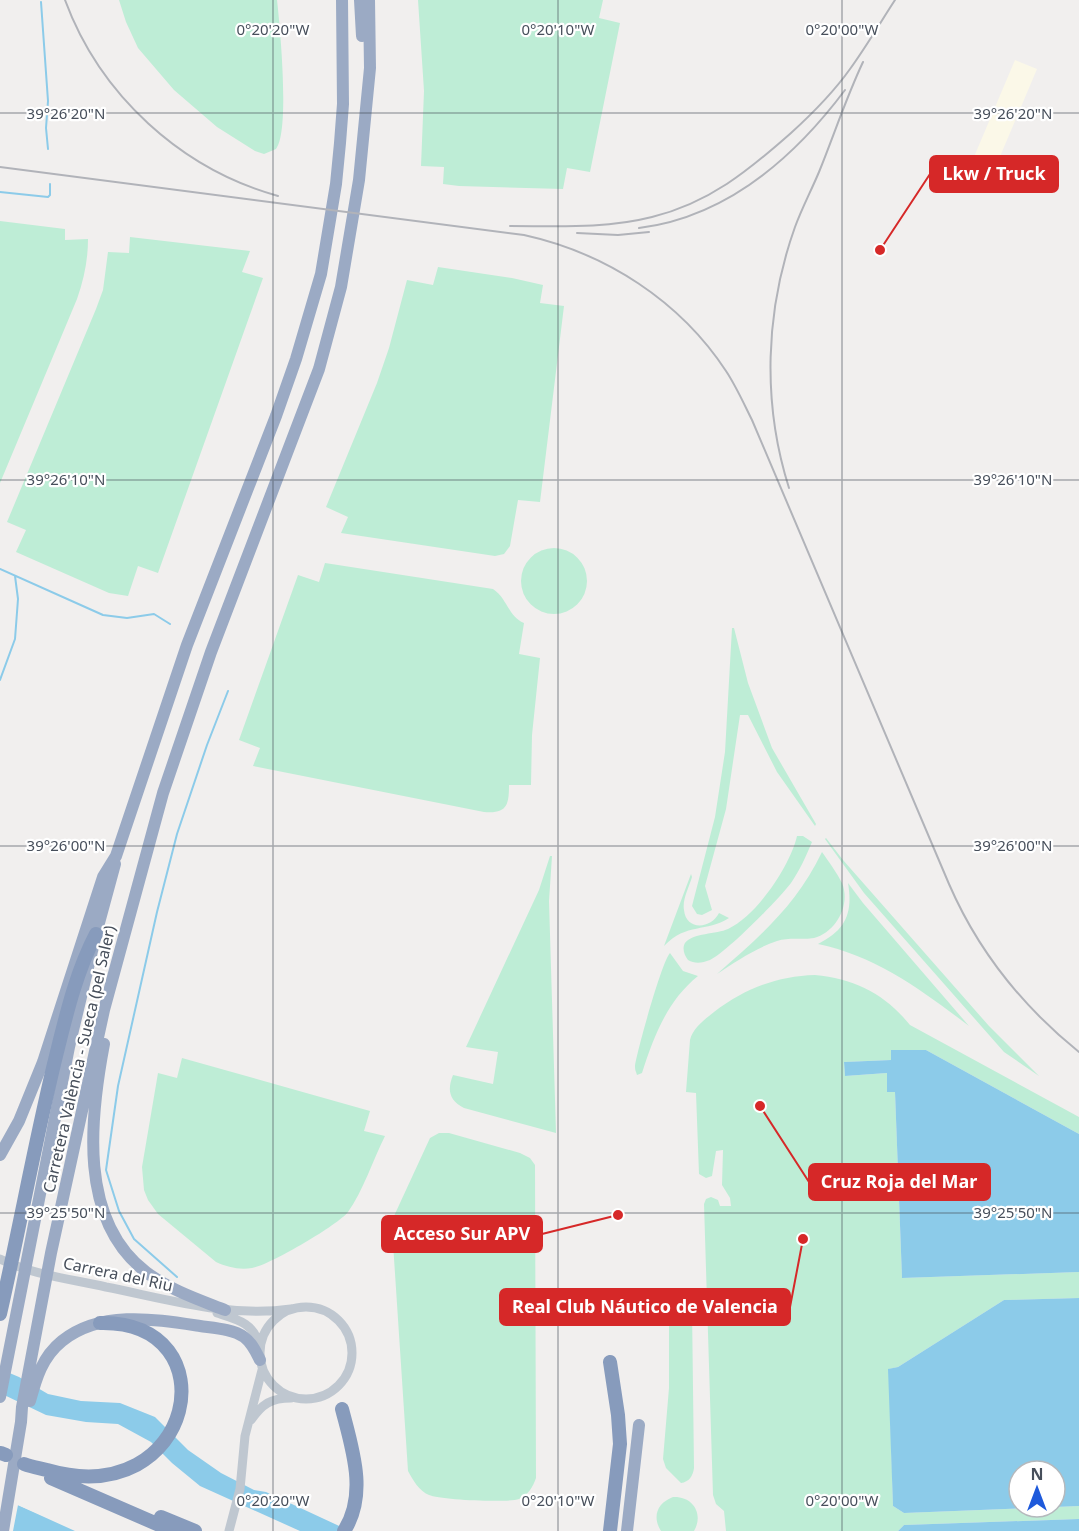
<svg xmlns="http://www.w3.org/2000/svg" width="1079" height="1531" font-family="'Noto Sans',sans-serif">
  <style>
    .commercial { fill: #fbf8e8 }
    .green { fill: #beedd6 }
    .water { fill: #8ccbe9 }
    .pier { fill: #f1efee }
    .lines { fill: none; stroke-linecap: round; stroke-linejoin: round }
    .stream { stroke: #8ccbe9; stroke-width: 2 }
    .tertiary { stroke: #bfc7d0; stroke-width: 9 }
    .trunk { stroke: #9baac4; stroke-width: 12 }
    .motorway { stroke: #879bbc; stroke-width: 14 }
    .rail { stroke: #b1b3b9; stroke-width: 2 }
    .ticks { fill: none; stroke: #474f5b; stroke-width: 1.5; stroke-opacity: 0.45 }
    .labels { text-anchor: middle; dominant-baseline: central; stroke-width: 4.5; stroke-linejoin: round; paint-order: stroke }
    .street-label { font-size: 16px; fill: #474f5b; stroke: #fff }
    .ticks-label { font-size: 15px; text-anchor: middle; fill: #474f5b; stroke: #fff; stroke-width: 4.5; stroke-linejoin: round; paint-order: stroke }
    .leader { fill: none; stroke: #d62828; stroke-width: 2 }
    .callout-dot { fill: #d62828; stroke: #fff; stroke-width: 2 }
    .callout { fill: #d62828; stroke: #d62828; stroke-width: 2 }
    .callout-label { font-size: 18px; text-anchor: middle; font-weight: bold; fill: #fff }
  </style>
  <rect width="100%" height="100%" fill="#f1efee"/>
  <path class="commercial" d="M1015 60 1037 69 993 173 971 164Z"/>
  <path class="green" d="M119 0H277C280 26 290 132 276 149L264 154 255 151 217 127 174 90 138 48 126 22Z
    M418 0H603L599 18 620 23 590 172 567 168 563 189 459 186 443 184 444 167 421 166 424 91Z
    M0 221 65 229V240L88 239C88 260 84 279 77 299L0 483Z
    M130 237 250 251 242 272 263 278 158 573 138 566 128 596 109 593 16 552 26 530 7 522 96 309 103 290 108 252 129 253Z
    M438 267 512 278 543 285 540 303 564 306 540 502 518 500 510 546 504 554 495 556 341 533 348 517 326 507 377 383 389 348 407 280 433 285Z
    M521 581a33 33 0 1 1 66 0a33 33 0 1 1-66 0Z
    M325 563 493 589C507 598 508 616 524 623L519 654 540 658 532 735 531 785H509C509 805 507 814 484 812L253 766 260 748 239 740 298 575 319 582Z
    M732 628H734L748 683 772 748 816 824 815 826 777 772 748 715H740L726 809 705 886 712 910 702 915 697 914 692 906 715 817 725 752Z
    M797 836H803L812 842C806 856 800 870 791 883 778 900 727 952 710 960 702 963 695 964 688 960 684 955 682 948 685 943 692 933 717 934 728 929 757 916 791 864 797 836Z
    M826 838 843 860 989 1026 1039 1076 1004 1052 864 893 825 839Z
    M822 852C829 862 837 873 842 883 851 905 836 932 814 938 801 940 789 937 777 941 756 948 735 962 717 974 760 936 796 906 822 852Z
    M550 856H552L549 901 556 1133 464 1108C449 1100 447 1090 453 1075L493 1084 498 1052 466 1047 539 890Z
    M691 874 692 877C689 887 682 900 684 910 686 931 711 929 719 913L729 918C706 933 687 922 664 946Z
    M848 883 863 903 969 1026C923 991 876 956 818 944 846 930 853 913 848 883Z
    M670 953 683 971 698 976C667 1001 654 1036 642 1073L637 1075C636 1071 635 1071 635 1066 637 1051 662 961 670 953Z
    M815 975C855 979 885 994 910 1025L1079 1117V1134L926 1050H892L891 1060 844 1062 845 1076 887 1073 895 1092 902 1278 1079 1272V1298L1004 1300 898 1367 889 1369 893 1506 904 1513 1079 1506V1519L904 1525 898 1531H726L724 1511 716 1504 713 1495 704 1204 706 1199 711 1197 718 1200 720 1206H731L730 1198 722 1185 723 1150 716 1151 712 1176 706 1178 699 1174 696 1093 686 1092 690 1040C693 1028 704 1020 714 1012 744 989 777 976 815 975Z
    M182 1058 370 1111 364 1131 385 1136C373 1160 363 1191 348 1212 338 1225 268 1266 252 1268 239 1270 227 1267 216 1262L158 1214 148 1200 144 1190 142 1167 158 1073 177 1078Z
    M439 1133H449L520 1153 530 1158 535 1165 536 1478C533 1487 528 1495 519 1499 508 1503 440 1500 429 1495 419 1491 413 1480 408 1471L392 1228 394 1216 430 1138Z
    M683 1298 690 1304 692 1308 694 1468C693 1476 689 1482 681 1483L666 1468 663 1459 669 1388V1305L676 1299Z
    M673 1497C693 1496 704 1514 694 1531H661C652 1517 657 1503 673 1497Z"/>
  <path class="water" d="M891 1050H926L1079 1134V1272L902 1278 895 1092H887V1073L845 1076 844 1062 891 1060Z
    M1079 1298V1506L1055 1507V1471H1019V1507H1053L904 1513 893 1506 888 1369 898 1367 1004 1300Z
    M0 1369 19 1377 48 1394 81 1401 120 1403 155 1417 188 1450 221 1473 254 1490 266 1492 350 1531H300L200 1486 172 1463 151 1442 118 1424 86 1422 46 1415 0 1393Z
    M0 1497 75 1531H0Z
    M1079 1519V1531H898L904 1525Z"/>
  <path class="pier" d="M0 1494 76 1528 78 1531 18 1505 13 1531H0Z"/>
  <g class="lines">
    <path class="stream" d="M41 2 48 101 46 128 48 149
      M0 192 48 197 50 195V184
      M0 569 103 615 127 618 154 614 170 624
      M0 680 15 639 18 599 15 576
      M177 1277 134 1239 119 1211 106 1170 118 1086 157 912 177 834 207 745 228 691"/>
    <path class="tertiary" d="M0 1259C33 1275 71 1279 106 1287 167 1299 229 1318 291 1309
      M260 1353a46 46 0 1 1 92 0a46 46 0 1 1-92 0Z
      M217 1313C236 1319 255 1323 259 1346
      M251 1420C262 1404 271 1398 291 1398
      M229 1531 240 1489 245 1436 262 1370"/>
    <path class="trunk" d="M360 0 362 36
      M104 1044C90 1118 78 1220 146 1272 170 1290 197 1299 225 1310
      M0 1155 19 1121 43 1062 103 877 116 856 187 645 276 416 296 359 321 274 336 184 340 143 343 104 342 0
      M0 1397 69 1047 96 934 115 864
      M30 1401C36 1379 42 1357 62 1341 101 1310 154 1319 200 1326 214 1328 233 1329 244 1337 252 1343 256 1352 260 1360
      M3 1531 21 1422 22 1407 51 1253 104 1010 163 793 211 652 319 369 341 287 359 180 370 68 369 0
      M627 1531 639 1425"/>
    <path class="motorway" d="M0 1314C19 1231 34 1147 54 1064 65 1020 75 974 96 934
      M342 1409C352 1448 368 1494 344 1531
      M1 1453 6 1455
      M24 1464C32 1467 39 1468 47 1470 196 1513 232 1320 100 1323
      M51 1478 173 1531
      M161 1517 195 1531
      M610 1531 620 1444 618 1415 610 1362"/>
    <path class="rail" d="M65 0C100 95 181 169 278 196
      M0 167 524 235C606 253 680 301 726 371 736 386 744 404 752 420L949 884C978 951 1022 1006 1079 1052
      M510 226C557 226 605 229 652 217 709 203 748 171 791 133 813 113 833 93 850 69 866 47 880 23 895 0
      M639 228C726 217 794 158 845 90
      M577 233 618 235 649 232
      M789 488C762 403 765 311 795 227 802 208 811 191 819 172 834 135 846 98 863 62"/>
  </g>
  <path class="ticks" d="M273 0V1531M558 0V1531M842 0V1531M0 113H1079M0 480H1079M0 846H1079M0 1213H1079"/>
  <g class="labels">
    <g class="street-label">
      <text transform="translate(79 1059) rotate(-77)">Carretera València - Sueca (pel Saler)</text>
      <text transform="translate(118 1274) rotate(12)">Carrera del Riu</text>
    </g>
  </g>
  <g class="ticks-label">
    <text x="273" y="35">0°20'20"W</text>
    <text x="558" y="35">0°20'10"W</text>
    <text x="842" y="35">0°20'00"W</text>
    <text x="66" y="119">39°26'20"N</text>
    <text x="1013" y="119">39°26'20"N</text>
    <text x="66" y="485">39°26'10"N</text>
    <text x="1013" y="485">39°26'10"N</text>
    <text x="66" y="851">39°26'00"N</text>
    <text x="1013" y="851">39°26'00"N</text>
    <text x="66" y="1218">39°25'50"N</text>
    <text x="1013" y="1218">39°25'50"N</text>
    <text x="273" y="1506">0°20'20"W</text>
    <text x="558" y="1506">0°20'10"W</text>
    <text x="842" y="1506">0°20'00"W</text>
  </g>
  <path class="leader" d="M880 250L930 174M760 1106L809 1182M618 1215L542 1234M803 1239L790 1307"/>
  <g class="callout-dot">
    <circle cx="880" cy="250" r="6"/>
    <circle cx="760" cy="1106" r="6"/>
    <circle cx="618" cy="1215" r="6"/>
    <circle cx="803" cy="1239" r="6"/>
  </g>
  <g class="callout">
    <rect x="930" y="156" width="128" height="36" rx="6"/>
    <rect x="809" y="1164" width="181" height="36" rx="6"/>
    <rect x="382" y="1216" width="160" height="36" rx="6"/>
    <rect x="500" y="1289" width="290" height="36" rx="6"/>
  </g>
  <g class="callout-label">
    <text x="994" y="180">Lkw / Truck</text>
    <text x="899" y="1188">Cruz Roja del Mar</text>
    <text x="462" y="1240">Acceso Sur APV</text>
    <text x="645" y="1313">Real Club Náutico de Valencia</text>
  </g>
  <g transform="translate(1037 1489)"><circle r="28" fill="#ffffff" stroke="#b5b9bd" stroke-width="1.5"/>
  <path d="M0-4.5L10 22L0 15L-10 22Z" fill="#1e5adb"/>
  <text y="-9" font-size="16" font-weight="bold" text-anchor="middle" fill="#474f5b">N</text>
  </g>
</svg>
